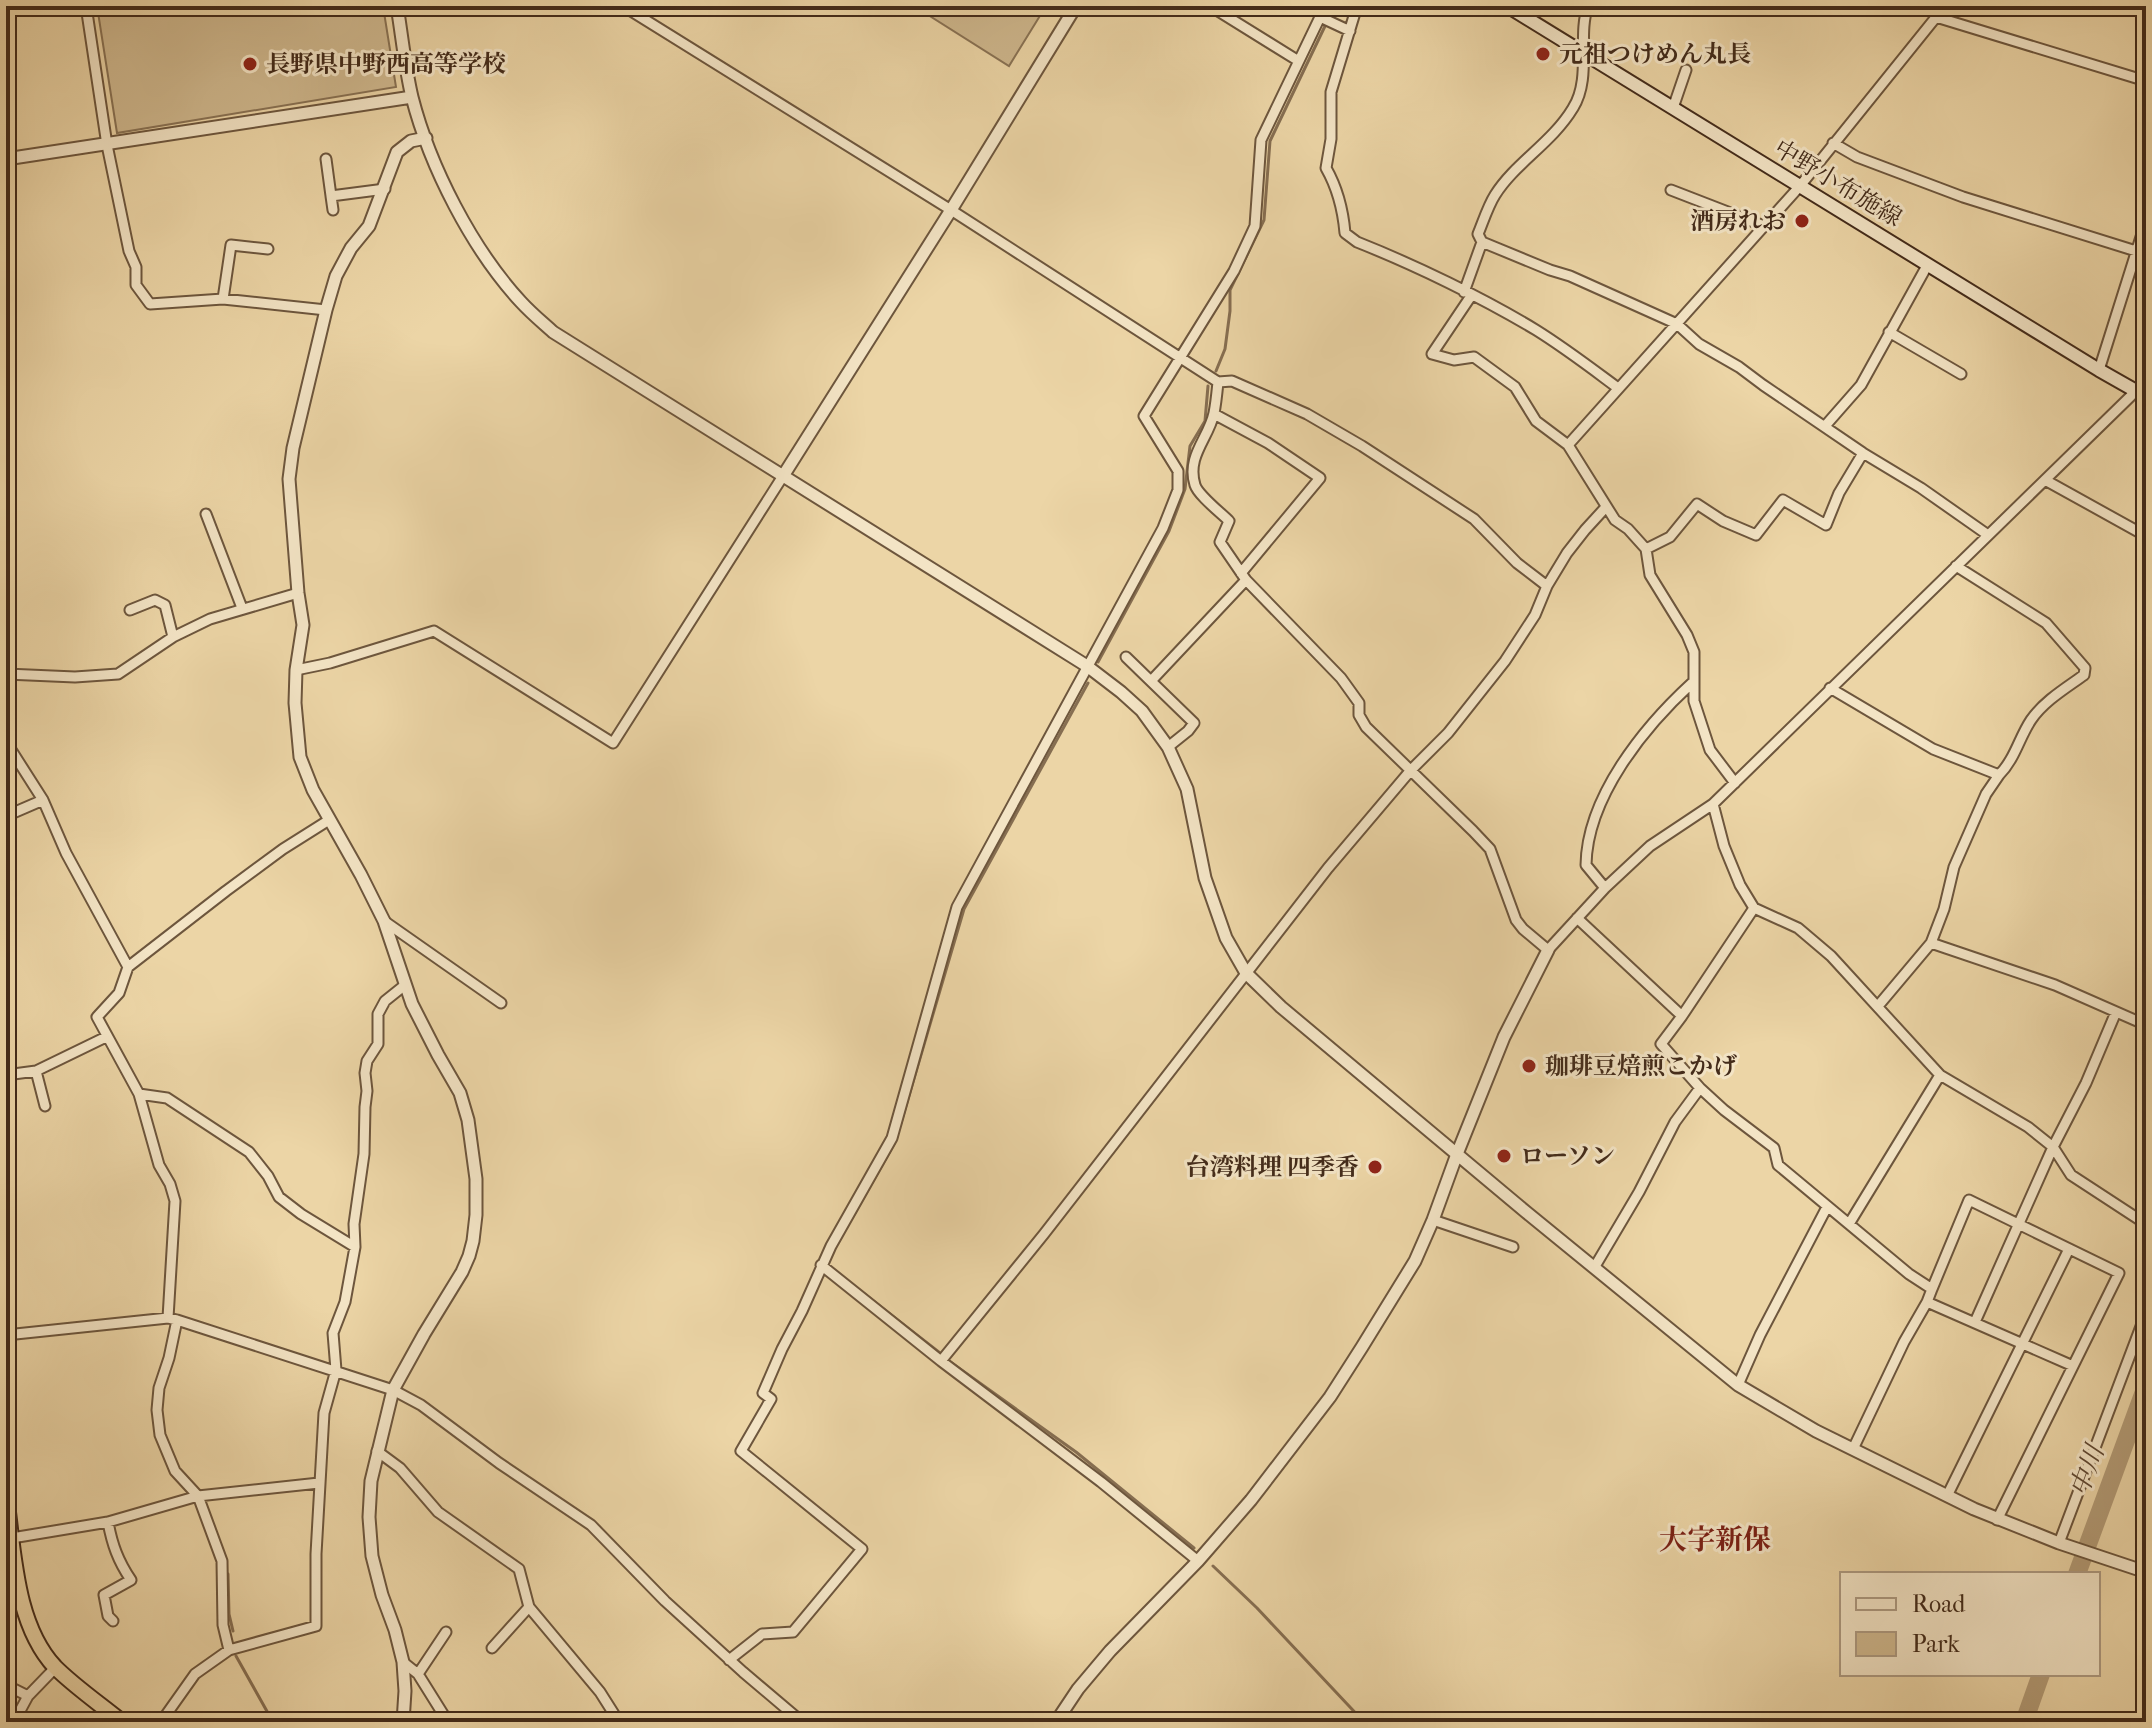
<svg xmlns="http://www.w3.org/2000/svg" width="2152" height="1728" font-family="'IM FELL French Canon','Noto Serif JP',serif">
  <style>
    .green { fill: #cfb88e; stroke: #897254; stroke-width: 2 }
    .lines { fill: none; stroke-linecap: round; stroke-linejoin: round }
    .stream { stroke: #866e51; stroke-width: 3 }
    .river { stroke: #b39b76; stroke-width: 18 }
    .minor-casing { stroke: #6d563d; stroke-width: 13 }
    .tertiary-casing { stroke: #6d563d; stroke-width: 15 }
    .secondary-casing { stroke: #432b1a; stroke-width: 16 }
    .trunk-casing { stroke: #432b1a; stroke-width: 18 }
    .minor { stroke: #f3e4c5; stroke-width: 9 }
    .tertiary { stroke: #f3e4c5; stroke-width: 11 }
    .secondary { stroke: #f3e4c5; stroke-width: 12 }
    .trunk { stroke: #ecd5a6; stroke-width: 14 }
    .poi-dot { fill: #8f2418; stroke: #f3e4c5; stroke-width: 3 }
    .labels { text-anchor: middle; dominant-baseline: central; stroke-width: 6; stroke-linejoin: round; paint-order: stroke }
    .poi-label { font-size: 24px; font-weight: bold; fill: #432b1a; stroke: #f3e4c5; text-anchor: start }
    .street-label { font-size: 24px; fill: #432b1a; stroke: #f3e4c5 }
    .water-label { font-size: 26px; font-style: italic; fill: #5f4731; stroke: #f3e4c5 }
    .quarter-label { font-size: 28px; font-weight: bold; fill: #7a1f14; stroke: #f3e4c5 }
  </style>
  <rect width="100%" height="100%" fill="#ecd5a6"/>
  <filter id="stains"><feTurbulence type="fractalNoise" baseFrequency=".0025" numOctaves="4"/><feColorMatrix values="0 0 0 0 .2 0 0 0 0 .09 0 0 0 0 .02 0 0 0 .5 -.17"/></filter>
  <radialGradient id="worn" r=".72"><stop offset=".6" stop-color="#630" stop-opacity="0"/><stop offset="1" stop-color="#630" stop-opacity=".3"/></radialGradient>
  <path class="green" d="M97 6H383L396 87 117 133Z
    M914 6H1046L1009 66Z"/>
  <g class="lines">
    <path class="stream" d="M1329 17 1335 6
      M1216 371 1225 349 1230 311V290L1264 220 1270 141 1326 24
      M1098 662 1169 531 1185 489 1190 446 1205 421 1208 386
      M900 1126 964 909 1088 683
      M852 1218 894 1144 897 1137
      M863 1293 940 1353
      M949 1361 1076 1452 1194 1548
      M1213 1566 1257 1608 1364 1722
      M228 1574 229 1614 233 1631
      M236 1656 273 1722"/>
    <path class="river" d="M2077 1574 2146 1386
      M2024 1722 2041 1674"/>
    <defs>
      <path id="minor" d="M86 6 107 145 129 251 136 267V285L150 304 223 299 326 310
        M623 6 951 210 1218 382C1217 392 1216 403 1214 413 1209 438 1186 456 1195 485 1198 495 1221 513 1229 521L1220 542 1246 580 1341 678 1359 703V715L1366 727 1473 831 1490 849 1516 920 1523 929 1548 950 1605 888 1650 846 1713 804 2136 391
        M1210 6 1297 60
        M1357 6 1331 92V139L1326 168C1338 189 1343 210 1345 233L1357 242C1415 265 1483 298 1536 330 1565 348 1591 368 1618 388
        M1936 17 2146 81
        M1673 108 1686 70
        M1833 143 1857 157 1963 197 2136 251
        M326 159 331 196 385 189
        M1671 190 1764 226
        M331 196 333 210
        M1482 242 1550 270 1570 276 1677 324 1699 344 1739 367 1763 385 1863 453 1921 488 1988 535
        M1464 292 1482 242 1478 234C1483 222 1488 206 1495 195 1515 163 1552 143 1573 108 1592 78 1577 35 1588 6
        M1471 296 1432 354 1454 360 1474 357 1515 387 1536 421 1568 445 1615 520 1628 529 1646 549 1650 575 1687 635 1694 652V701L1710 750 1735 783
        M223 299 231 245 268 249
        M1889 332 1961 374
        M2099 370 2146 221
        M1218 382 1232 381 1307 414 1362 446 1474 519 1517 563 1547 586
        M1214 414 1268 443 1320 478 1241 573
        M1825 426 1861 385 1928 264
        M1568 445 1800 186 1945 6
        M2045 480 2146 536
        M206 514 242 608
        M1646 549 1670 537 1697 504 1723 521 1756 535 1783 500 1826 525 1839 493 1863 453
        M1956 566 2046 623 2085 668 2084 675C2066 688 2044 701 2031 720 2019 738 2015 759 1999 775
        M130 610 155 600 165 605 173 637 210 619 298 593
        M1126 657 1194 723 1188 731 1168 747
        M296 670 330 663 434 631 613 743 783 476
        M6 674 75 677 118 674 173 637
        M1151 681 1246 580
        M1830 688 1933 749 1999 775 1986 794 1954 867 1944 909 1931 943 1878 1006
        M6 742 43 800 66 853 128 967
        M1713 804 1724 846 1740 885 1754 908 1798 928 1831 956 1940 1075 2028 1127 2053 1147 2071 1175 2146 1224
        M6 816 43 800
        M1605 888 1586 865C1587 797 1644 727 1692 683
        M1577 918 1682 1016 1661 1044 1700 1088 1724 1110 1774 1148 1778 1165 1909 1274 1932 1289 1927 1302 1904 1342 1853 1449
        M384 921 501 1003
        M1931 943 2055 985 2146 1025
        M1682 1016 1754 908
        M36 1071 45 1106
        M6 1075 36 1071 106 1037
        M139 1094 167 1098 249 1152 268 1176 279 1197 301 1214 355 1247 345 1302 333 1333 336 1370 324 1413 316 1554V1626L229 1650 195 1674 161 1722
        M1433 1220 1513 1247
        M1849 1224 1940 1075
        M355 1247 354 1224 364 1154 365 1107 367 1091 365 1073 367 1061 378 1044V1014L385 1001 405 985
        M821 1265 941 1361 1101 1482 1198 1561
        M1594 1268 1639 1192 1675 1122 1700 1088
        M1932 1289 1969 1200 2119 1273 1997 1520
        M1927 1302 2073 1366
        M168 1318 175 1201 170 1184 159 1165 139 1094 97 1017 119 993 128 967 226 891 283 849 329 820
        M177 1320 169 1358 159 1388 157 1410 160 1435 175 1471 198 1496 222 1561 223 1625 229 1650
        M1975 1322 2053 1147 2086 1083 2116 1012
        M6 1335 168 1318 177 1320 393 1390 421 1405 499 1463 591 1525 665 1601 743 1672 802 1722
        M941 1361 1044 1234 1328 868 1411 770 1448 733 1505 661 1535 615 1547 586 1567 553 1585 530 1606 507
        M1738 1385 1760 1335 1827 1207
        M377 1451 400 1468 438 1512 519 1569 529 1607 600 1692 619 1722
        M1947 1496 2069 1249
        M108 1522C112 1544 118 1561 131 1580L104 1595 108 1616 113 1621
        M12 1538 108 1522 198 1496 319 1483
        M2059 1543 2146 1313
        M492 1648 529 1607
        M729 1660 762 1634 793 1632 862 1549 741 1451 771 1399 763 1393 782 1349 802 1311 831 1246 892 1138 957 907 1163 528 1178 490V471L1144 416 1234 271 1255 226 1261 140 1320 17 1350 31
        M403 1662 418 1674 448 1722
        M418 1674 446 1632
        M6 1685 28 1696 56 1667
        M14 1722 28 1696"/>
      <path id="tertiary" d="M397 6C402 36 405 68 412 97 430 167 472 249 521 302 531 313 542 322 553 332L1087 666 1121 692 1142 711 1168 747 1187 789 1205 878 1226 938 1246 973 1281 1007 1526 1212 1738 1385 1816 1431 1974 1509 2059 1543 2146 1572
        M6 159 412 97
        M783 476 951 210 1076 6
        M403 1722 405 1691 403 1662 395 1630 382 1595 372 1556 369 1517 371 1481 393 1390 424 1334 462 1272 469 1256 473 1241 476 1215V1179L468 1120 460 1093 438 1055 412 1004 384 921 361 875 313 790 300 757 295 703 296 670 303 625 298 593 289 479 293 448 326 310 336 276 351 248 369 226 397 152 411 141 426 138
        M1056 1722 1078 1689 1110 1651 1198 1561 1251 1500 1330 1397 1362 1347 1415 1261 1433 1220 1457 1154 1504 1037 1548 950"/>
      <path id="secondary" d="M1507 6 2099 370 2136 391 2146 395"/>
      <path id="trunk" d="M6 1497C14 1552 15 1624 55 1667 75 1687 100 1704 122 1722"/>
    </defs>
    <use href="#minor" class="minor-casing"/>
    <use href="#tertiary" class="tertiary-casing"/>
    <use href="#secondary" class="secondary-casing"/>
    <use href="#trunk" class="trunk-casing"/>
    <use href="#minor" class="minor"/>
    <use href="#tertiary" class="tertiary"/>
    <use href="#secondary" class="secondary"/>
    <use href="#trunk" class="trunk"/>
  </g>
  <g class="poi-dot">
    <circle cx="1543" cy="54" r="8"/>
    <circle cx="250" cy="64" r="8"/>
    <circle cx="1802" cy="221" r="8"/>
    <circle cx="1529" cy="1066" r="8"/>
    <circle cx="1504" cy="1156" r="8"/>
    <circle cx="1375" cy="1167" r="8"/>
  </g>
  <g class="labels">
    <g class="poi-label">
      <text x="1559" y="54">元祖つけめん丸長</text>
      <text x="266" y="64">長野県中野西高等学校</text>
      <text x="1786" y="221" text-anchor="end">酒房れお</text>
      <text x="1545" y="1066">珈琲豆焙煎こかげ</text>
      <text x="1520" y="1156">ローソン</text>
      <text x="1359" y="1167" text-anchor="end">台湾料理 四季香</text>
    </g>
    <g class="street-label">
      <text transform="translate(1838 183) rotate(31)">中野小布施線</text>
    </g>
    <g class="water-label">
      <text transform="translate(2087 1471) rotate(-70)">中川</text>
    </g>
    <g class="quarter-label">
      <text x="1715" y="1539">大字新保</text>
    </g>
  </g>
  <rect width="2152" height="1728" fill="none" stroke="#ecd5a6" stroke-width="32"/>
  <rect x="8" y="8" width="2136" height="1712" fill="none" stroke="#432b1a" stroke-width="4"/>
  <rect x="16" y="16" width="2120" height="1696" fill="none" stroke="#432b1a" stroke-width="2"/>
  <rect x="1840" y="1572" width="260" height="104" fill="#f3e4c5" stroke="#ad9a81" stroke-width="2"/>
  <rect x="1856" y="1598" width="40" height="12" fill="#f3e4c5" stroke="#ad9a81" stroke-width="2"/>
  <text x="1912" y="1612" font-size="24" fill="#432b1a">Road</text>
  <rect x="1856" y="1632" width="40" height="24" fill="#cfb88e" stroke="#ad9a81" stroke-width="2"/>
  <text x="1912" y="1652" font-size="24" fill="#432b1a">Park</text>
  <rect width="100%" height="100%" filter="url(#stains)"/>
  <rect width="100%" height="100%" fill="url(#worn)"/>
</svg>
